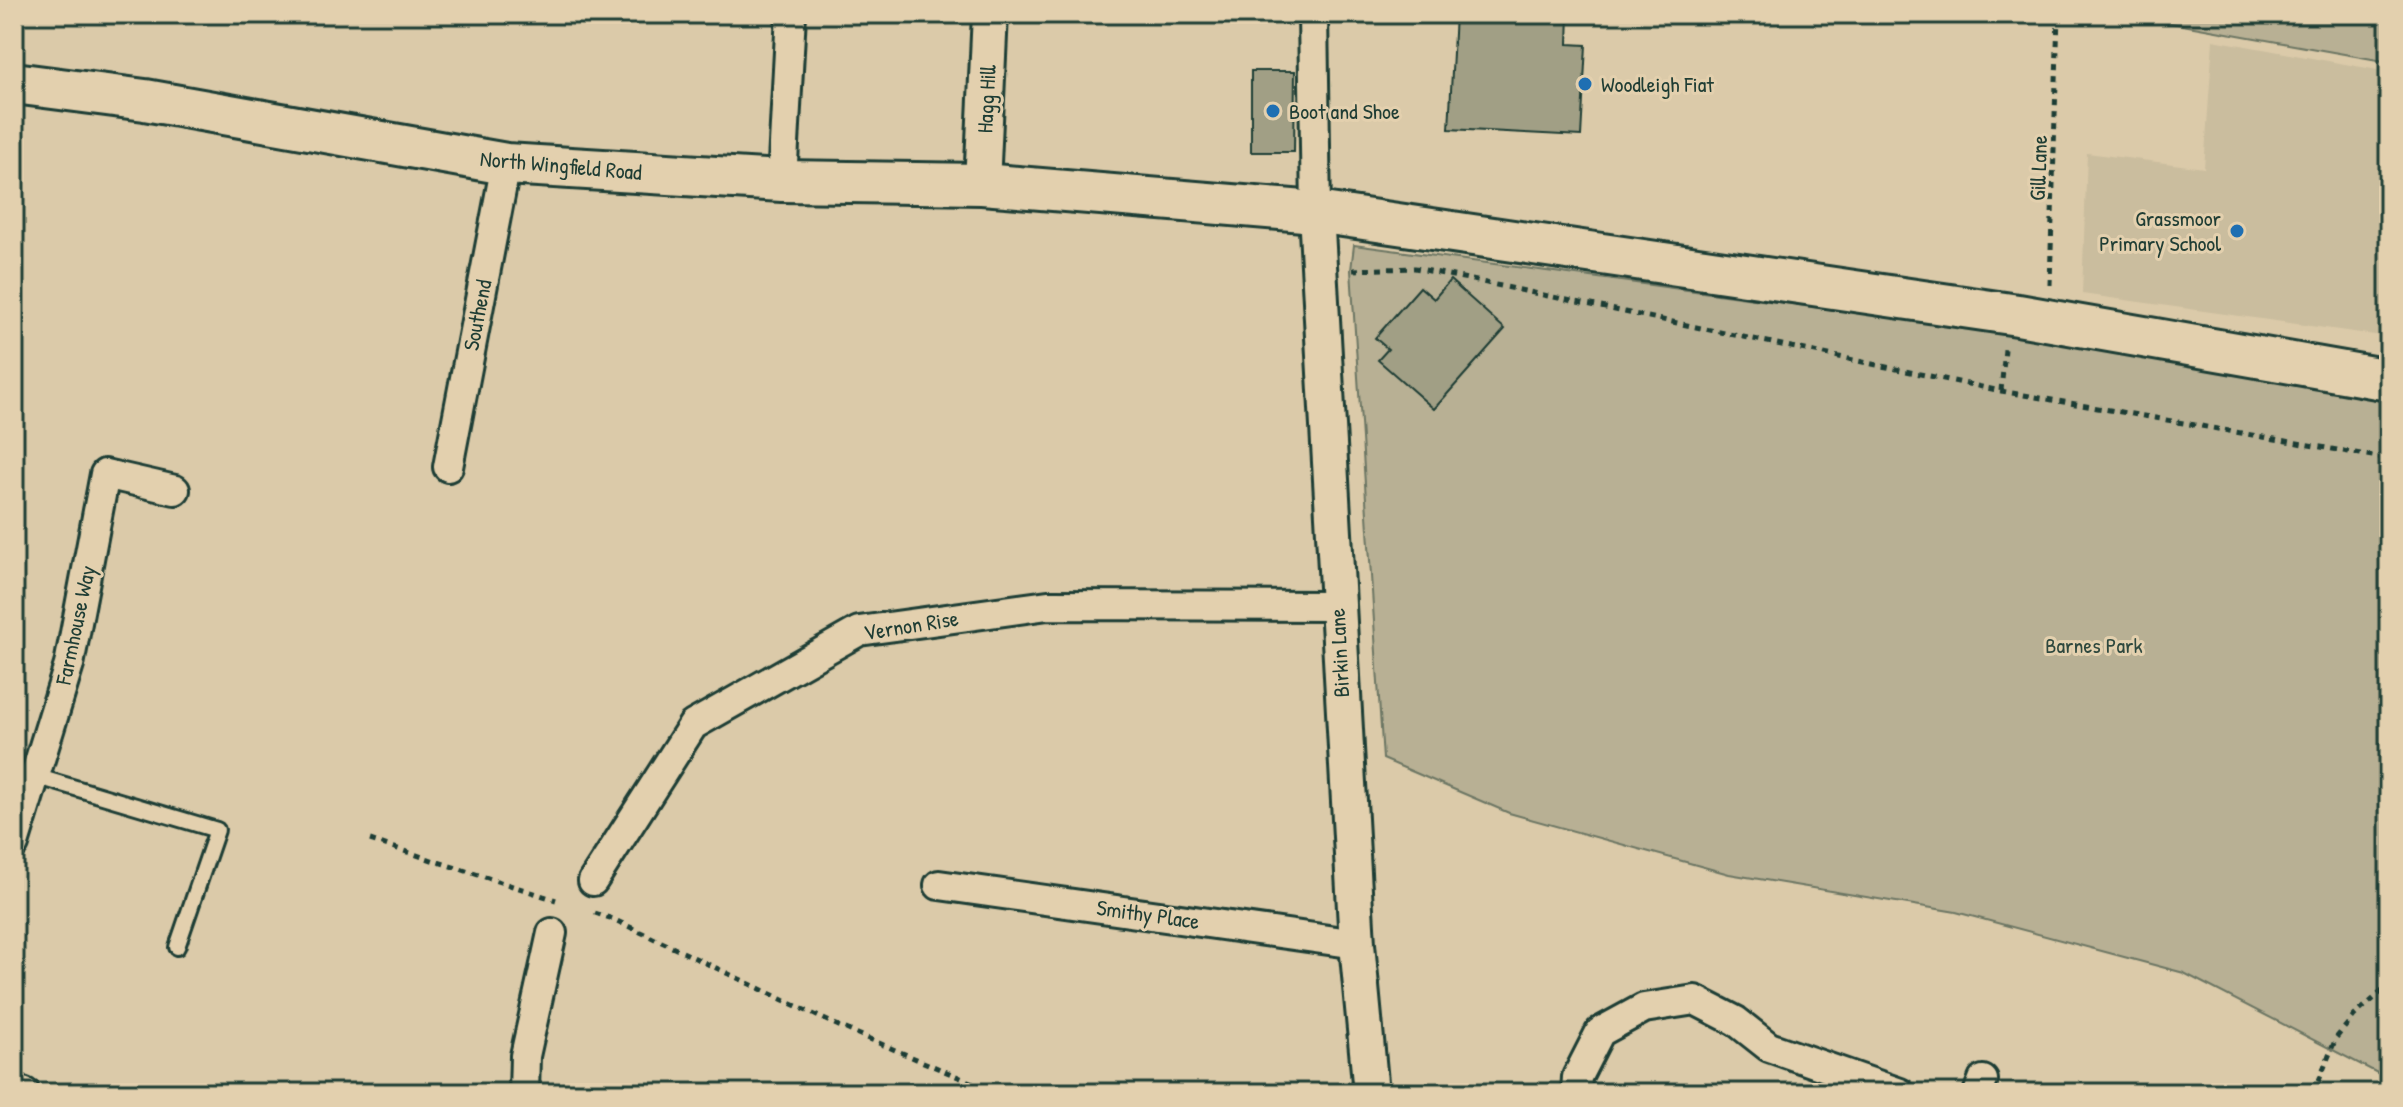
<svg xmlns="http://www.w3.org/2000/svg" width="2403" height="1107" font-family="'Patrick Hand',sans-serif">
  <style>
    .built { fill: #cabd9e }
    .green { fill: #b8b094; stroke: #6c7664; stroke-width: 2 }
    .building { fill: #a19f85; stroke: #1f3d34; stroke-width: 2 }
    .lines { fill: none; stroke-linecap: round; stroke-linejoin: round }
    .service-casing { stroke: #1f3d34; stroke-width: 20 }
    .minor-casing { stroke: #1f3d34; stroke-width: 34 }
    .tertiary-casing { stroke: #1f3d34; stroke-width: 40 }
    .secondary-casing { stroke: #1f3d34; stroke-width: 46 }
    .path { stroke: #1f3d34; stroke-width: 5; stroke-dasharray: 6 6; stroke-linecap: butt }
    .service { stroke: #e3d0ae; stroke-width: 14 }
    .minor { stroke: #e3d0ae; stroke-width: 28 }
    .tertiary { stroke: #e3d0ae; stroke-width: 34 }
    .secondary { stroke: #e3d0ae; stroke-width: 40 }
    .poi-dot { fill: #1f6fb2; stroke: #e3d0ae; stroke-width: 3 }
    .labels { text-anchor: middle; dominant-baseline: central; stroke-width: 6; stroke-linejoin: round; paint-order: stroke }
    .poi-label { font-size: 22px; fill: #1f3d34; stroke: #e3d0ae; text-anchor: start }
    .street-label { font-size: 22px; fill: #1f3d34; stroke: #e3d0ae }
    .park-label { font-size: 22px; fill: #2e483e; stroke: #e3d0ae }
  </style>
  <rect width="100%" height="100%" fill="#dbcaa9"/>
  <filter id="ink" filterUnits="userSpaceOnUse"><feTurbulence type="fractalNoise" baseFrequency=".0125" numOctaves="2"/><feDisplacementMap in="SourceGraphic" scale="16" xChannelSelector="R" yChannelSelector="G"/><feConvolveMatrix kernelMatrix="1 2 1 2 8 2 1 2 1" color-interpolation-filters="sRGB"/></filter>
  <g filter="url(#ink)">
    <path class="built" d="M2213 40 2389 72V337L2082 294 2087 153 2204 168Z"/>
    <path class="green" d="M2121 14H2389V62Z
      M1354 245 2007 333 2389 396V1079L2184 973 1956 912 1729 874 1509 813 1383 759 1351 270Z"/>
    <path class="building" d="M1455 14H1569L1568 44 1586 45 1581 136 1449 129Z
      M1251 71H1295L1294 152H1251Z
      M1450 280 1505 329 1434 409 1378 360 1388 349 1375 338 1420 287 1434 299Z"/>
    <g class="lines">
      <defs>
        <path id="service" d="M35 776 217 830 177 947"/>
        <path id="minor" d="M1313 14 1316 212
          M782 181 791 14
          M448 467 506 164
          M14 844 69 665 105 474 175 490
          M593 881 693 725 859 631 1048 605 1336 606
          M939 885 1357 944
          M14 1089 25 1093
          M524 1093 525 1056 552 933
          M1576 1093 1577 1077 1600 1032 1644 1008 1695 1000 1736 1021 1769 1047 1900 1093
          M1978 1093 1983 1080"/>
        <path id="tertiary" d="M982 184 990 14
          M1316 212 1357 944 1371 1093"/>
        <path id="secondary" d="M14 83 145 100 506 164 782 181 982 184 1316 212 2018 315 2389 380"/>
      </defs>
      <use href="#service" class="service-casing"/>
      <use href="#minor" class="minor-casing"/>
      <use href="#tertiary" class="tertiary-casing"/>
      <use href="#secondary" class="secondary-casing"/>
      <path class="path" d="M1353 270 1415 268 2001 391 2389 459
        M2050 285 2058 14
        M2001 391 2005 349
        M370 840 556 900
        M595 913 613 919 832 1023 996 1093
        M2314 1093 2336 1038 2354 1016 2389 985"/>
      <use href="#service" class="service"/>
      <use href="#minor" class="minor"/>
      <use href="#tertiary" class="tertiary"/>
      <use href="#secondary" class="secondary"/>
    </g>
  </g>
  <g class="poi-dot">
    <circle cx="1585" cy="84" r="8"/>
    <circle cx="1273" cy="111" r="8"/>
    <circle cx="2237" cy="231" r="8"/>
  </g>
  <g class="labels">
    <g class="poi-label">
      <text x="1601" y="84">Woodleigh Fiat</text>
      <text x="1289" y="111">Boot and Shoe</text>
      <text x="2221" y="218" text-anchor="end">Grassmoor<tspan x="2221" dy="25">Primary School</tspan></text>
    </g>
    <g class="street-label">
      <text transform="translate(986 99) rotate(-87)">Hagg Hill</text>
      <text transform="translate(561 165) rotate(5)">North Wingfield Road</text>
      <text transform="translate(2038 168) rotate(-88)">Gill Lane</text>
      <text transform="translate(477 315) rotate(-79)">Southend</text>
      <text transform="translate(75 625) rotate(-78)">Farmhouse Way</text>
      <text transform="translate(911 625) rotate(-9)">Vernon Rise</text>
      <text transform="translate(1339 653) rotate(-93)">Birkin Lane</text>
      <text transform="translate(1148 914) rotate(8)">Smithy Place</text>
    </g>
    <g class="park-label">
      <text x="2094" y="645">Barnes Park</text>
    </g>
  </g>
  <rect width="2403" height="1107" fill="none" stroke="#e3d0ae" stroke-width="48"/>
  <rect x="24" y="24" width="2355" height="1059" fill="none" stroke="#1f3d34" stroke-width="3" filter="url(#ink)"/>
</svg>
